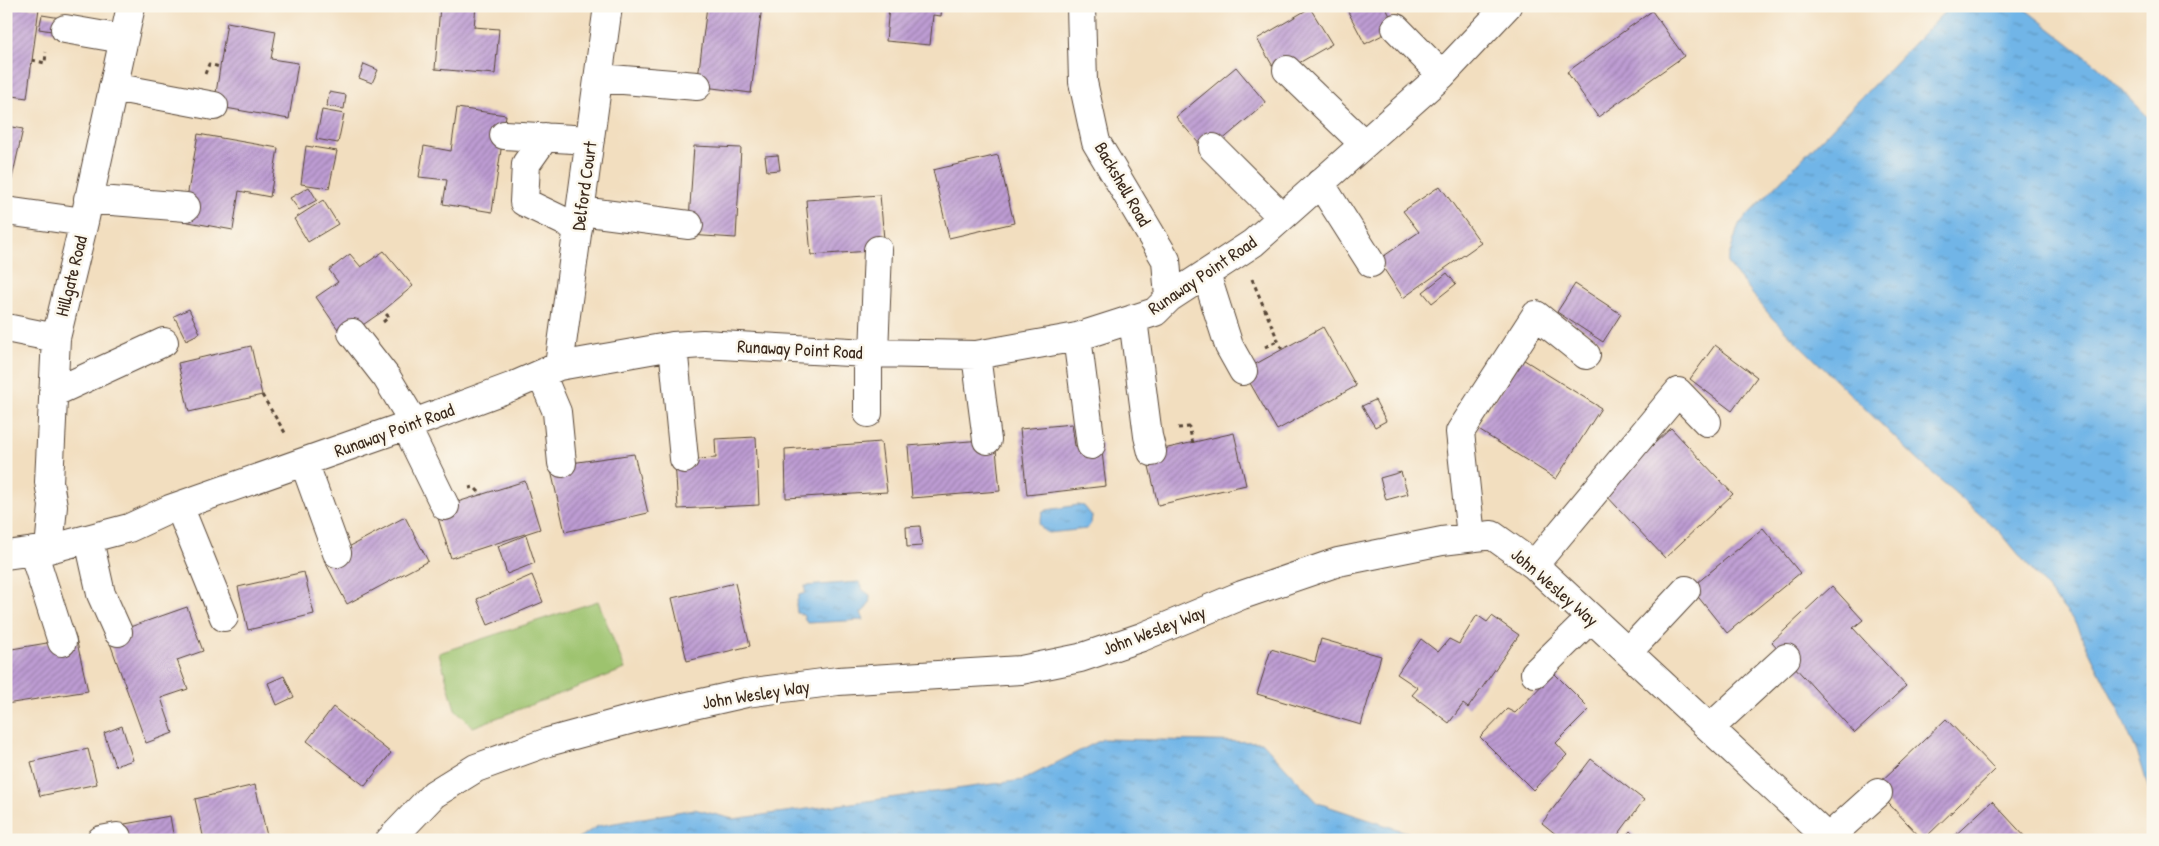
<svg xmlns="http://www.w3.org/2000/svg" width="2159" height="846" font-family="'Patrick Hand',sans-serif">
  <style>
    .green { fill: #9dc36e; stroke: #6c7646 }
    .water { fill: url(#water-ripples); stroke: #567082 }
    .building { fill: url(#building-hatch) }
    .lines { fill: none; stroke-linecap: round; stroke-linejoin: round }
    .minor-casing { stroke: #564536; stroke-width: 30 }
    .path { stroke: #564536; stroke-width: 3; stroke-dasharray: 4 4; stroke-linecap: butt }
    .minor { stroke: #fff; stroke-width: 28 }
    .labels { text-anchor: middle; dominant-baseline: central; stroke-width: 5; stroke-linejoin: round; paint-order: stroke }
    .street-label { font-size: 18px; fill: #3b2a1e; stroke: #fbf7ec }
  </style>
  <defs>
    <pattern id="water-ripples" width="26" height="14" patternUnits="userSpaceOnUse" patternTransform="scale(1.25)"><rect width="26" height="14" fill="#71b5e7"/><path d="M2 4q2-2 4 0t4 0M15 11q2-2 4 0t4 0" fill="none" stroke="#5e93bb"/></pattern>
    <pattern id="building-hatch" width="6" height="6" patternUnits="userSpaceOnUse" patternTransform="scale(1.25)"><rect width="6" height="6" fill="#bd9cd3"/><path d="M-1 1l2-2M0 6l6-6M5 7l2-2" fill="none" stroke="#9b7fab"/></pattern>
  </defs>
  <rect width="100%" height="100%" fill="#fbf7ec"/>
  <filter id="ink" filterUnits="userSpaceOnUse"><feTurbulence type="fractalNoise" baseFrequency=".02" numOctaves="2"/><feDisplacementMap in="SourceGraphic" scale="10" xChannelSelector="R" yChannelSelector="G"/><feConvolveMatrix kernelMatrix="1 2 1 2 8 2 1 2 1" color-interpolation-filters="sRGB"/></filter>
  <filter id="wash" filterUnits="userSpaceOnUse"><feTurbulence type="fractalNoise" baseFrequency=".0096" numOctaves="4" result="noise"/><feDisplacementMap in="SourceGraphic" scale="20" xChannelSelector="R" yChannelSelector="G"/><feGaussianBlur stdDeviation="1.12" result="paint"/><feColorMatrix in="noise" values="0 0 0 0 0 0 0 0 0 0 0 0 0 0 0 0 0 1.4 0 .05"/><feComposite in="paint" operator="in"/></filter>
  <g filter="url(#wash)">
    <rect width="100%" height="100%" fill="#f2debf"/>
    <path class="green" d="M598 601 625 669 473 727 455 709 439 653Z"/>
    <path class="water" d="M1950 6H2021L2099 67 2153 122V803L2140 760 2119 711 2074 621 2000 532 1921 463 1772 318 1727 263 1739 224Z
      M1078 505 1084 506 1092 516 1091 523 1087 529 1048 533 1043 530 1039 524 1043 512 1047 510Z
      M859 582 863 590 870 595C870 604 868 608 861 613L864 620 807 623 803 615 797 613 796 604 799 595 805 593V586Z
      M1103 739 1262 742 1318 803 1412 834 1420 840H575L598 826 694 809 733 819 1023 780Z"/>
    <g id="blocks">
      <path class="building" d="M6 6 39 8 27 98 6 95Z
        M440 6H476L474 27 499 29 495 74 435 69Z
        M707 6H762L751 93 697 86Z
        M889 6H942L941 16 933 15 930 45 886 41Z
        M1345 6H1385L1396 28 1365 44Z
        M1310 8 1332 44 1278 75 1257 39Z
        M1652 11 1684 56 1598 117 1567 72Z
        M42 15 67 19 64 33 39 29Z
        M227 22 276 31 271 59 298 63 289 119 214 106Z
        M364 64 378 70 372 83 359 78Z
        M1236 67 1266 103 1207 153 1176 117Z
        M329 92 346 95 344 109 327 106Z
        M457 108 506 115 492 212 443 204 447 180 419 177 424 146 451 151Z
        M322 110 344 114 338 143 316 139Z
        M6 126 23 129 7 201H6Z
        M198 134 278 148 270 197 239 191 233 230 183 221Z
        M306 146 337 151 329 188 301 184Z
        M694 146 741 148 736 238 688 235Z
        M778 155 780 170 767 171 765 156Z
        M998 155 1014 223 949 238 933 170Z
        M1440 186 1481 243 1403 298 1378 260 1419 232 1403 211Z
        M309 187 317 200 299 210 290 198Z
        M880 195 885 250 811 255 806 200Z
        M323 200 338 224 308 242 294 219Z
        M384 251 413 286 383 311 344 338 316 297 338 282 329 270 350 254 361 267Z
        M1447 273 1456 284 1432 303 1423 292Z
        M1575 284 1621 314 1603 342 1557 312Z
        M189 309 200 333 186 340 174 316Z
        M1323 327 1356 386 1277 430 1243 371Z
        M1715 345 1757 377 1732 411 1690 379Z
        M251 346 262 395 189 412 178 363Z
        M1521 358 1601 408 1556 479 1477 429Z
        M1375 400 1386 421 1375 427 1362 406Z
        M1072 424 1075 446 1101 443 1106 486 1027 495 1020 429Z
        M1671 428 1733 494 1665 558 1603 492Z
        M1234 433 1246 485 1158 505 1146 453Z
        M756 437 759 505 678 509 675 460 716 458 715 439Z
        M995 439 1000 491 912 498 908 446Z
        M881 442 887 492 786 498 785 449Z
        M634 454 648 513 565 532 550 466Z
        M1401 472 1408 494 1386 500 1380 478Z
        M525 481 540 529 451 558 435 509Z
        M405 517 428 561 347 604 324 560Z
        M920 526 922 546 907 547 906 527Z
        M1763 528 1800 573 1727 633 1691 588Z
        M526 535 535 563 507 574 498 546Z
        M304 572 314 614 248 630 238 587Z
        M532 575 543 602 488 625 477 599Z
        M735 583 750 646 687 661 672 598Z
        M1832 586 1863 620 1853 628 1906 686 1855 733 1772 642Z
        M187 607 203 651 177 660 188 689 161 698 173 733 146 743 107 635Z
        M1477 615 1487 622 1492 616 1519 635 1468 708 1463 704 1449 723 1412 695 1418 688 1397 674 1421 639 1438 652 1449 639 1459 644Z
        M76 638 88 691 6 704V650Z
        M1321 639 1381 656 1361 725 1257 694 1271 649 1315 662Z
        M1554 673 1590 709 1556 743 1567 755 1533 790 1480 737 1507 709 1515 713Z
        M284 676 294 697 277 705 268 683Z
        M333 707 391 753 365 786 307 741Z
        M1946 719 1995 770 1923 840 1874 788Z
        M122 726 133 760 115 766 104 733Z
        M88 749 97 784 40 796 31 762Z
        M1591 759 1644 800 1614 840H1563L1542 823Z
        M255 785 268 840H204L195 799Z
        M1992 801 2028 840H1950Z
        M170 816 174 840H122L119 825Z
        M1630 831 1639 840H1622Z"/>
    </g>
  </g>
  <g filter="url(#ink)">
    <use href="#blocks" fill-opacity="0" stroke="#564536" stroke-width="1"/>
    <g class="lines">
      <defs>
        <path id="minor" d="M1081 6 1083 82 1096 142 1166 260 1169 298
          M1396 28 1442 75
          M65 29 123 39
          M1287 70 1364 144
          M599 78 697 86
          M113 87 214 106
          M504 135 590 140
          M545 137 526 164 524 202 578 228
          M1213 148 1282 217
          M1320 183 1371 263
          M88 199 186 207
          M6 211 84 222
          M581 211 689 225
          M1206 274 1229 346 1243 371
          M1133 319 1148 436 1152 452
          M6 328 56 338
          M352 333 387 378 414 423
          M1077 337 1091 445
          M673 346 684 459
          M874 353 878 250
          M976 355 987 440
          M559 366 608 6
          M541 374 557 412 562 463
          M53 393 164 342
          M868 413V353
          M406 426 445 506
          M304 462 337 553
          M179 506 224 617
          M1471 537 1460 432 1536 315 1586 355
          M89 540 101 594 118 632
          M49 549 53 506 49 482 56 338 84 222 131 6
          M33 551 62 642
          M6 555 49 549 129 528 170 509 414 423 511 387 559 366 673 346 703 344 868 353 976 355 1077 337 1155 312 1169 298 1253 243 1442 75 1507 6
          M1534 565 1678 392 1707 422
          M1628 652 1686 590
          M1535 673 1591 618
          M1710 728 1786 658
          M1828 838 1878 793
          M101 840 117 837
          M390 840 434 794 476 768 548 742 640 717 746 693 838 681 1021 670 1080 658 1142 637 1242 595 1338 562 1442 541 1492 535 1534 565 1830 840"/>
      </defs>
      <use href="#minor" class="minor-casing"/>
      <path class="path" d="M32 60 45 63 46 52
        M205 74 209 64 220 67
        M1252 279 1282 350
        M383 322 389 317 383 311
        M1265 347 1279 340
        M262 395 287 436
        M1178 428 1189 427 1193 443
        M469 488 474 487 482 495"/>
      <use href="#minor" class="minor"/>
    </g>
  </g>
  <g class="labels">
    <g class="street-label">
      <text transform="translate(1123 184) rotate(60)">Backshell Road</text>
      <text transform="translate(584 186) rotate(-82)">Delford Court</text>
      <text transform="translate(1202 275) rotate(-34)">Runaway Point Road</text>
      <text transform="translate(71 276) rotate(-76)">Hillgate Road</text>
      <text transform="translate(800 349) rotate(3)">Runaway Point Road</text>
      <text transform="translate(394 430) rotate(-20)">Runaway Point Road</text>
      <text transform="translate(1555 587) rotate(41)">John Wesley Way</text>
      <text transform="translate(1154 630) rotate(-21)">John Wesley Way</text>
      <text transform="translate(756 694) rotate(-9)">John Wesley Way</text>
    </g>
  </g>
  <rect width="2159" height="846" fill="none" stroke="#fbf7ec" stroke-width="25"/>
</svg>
